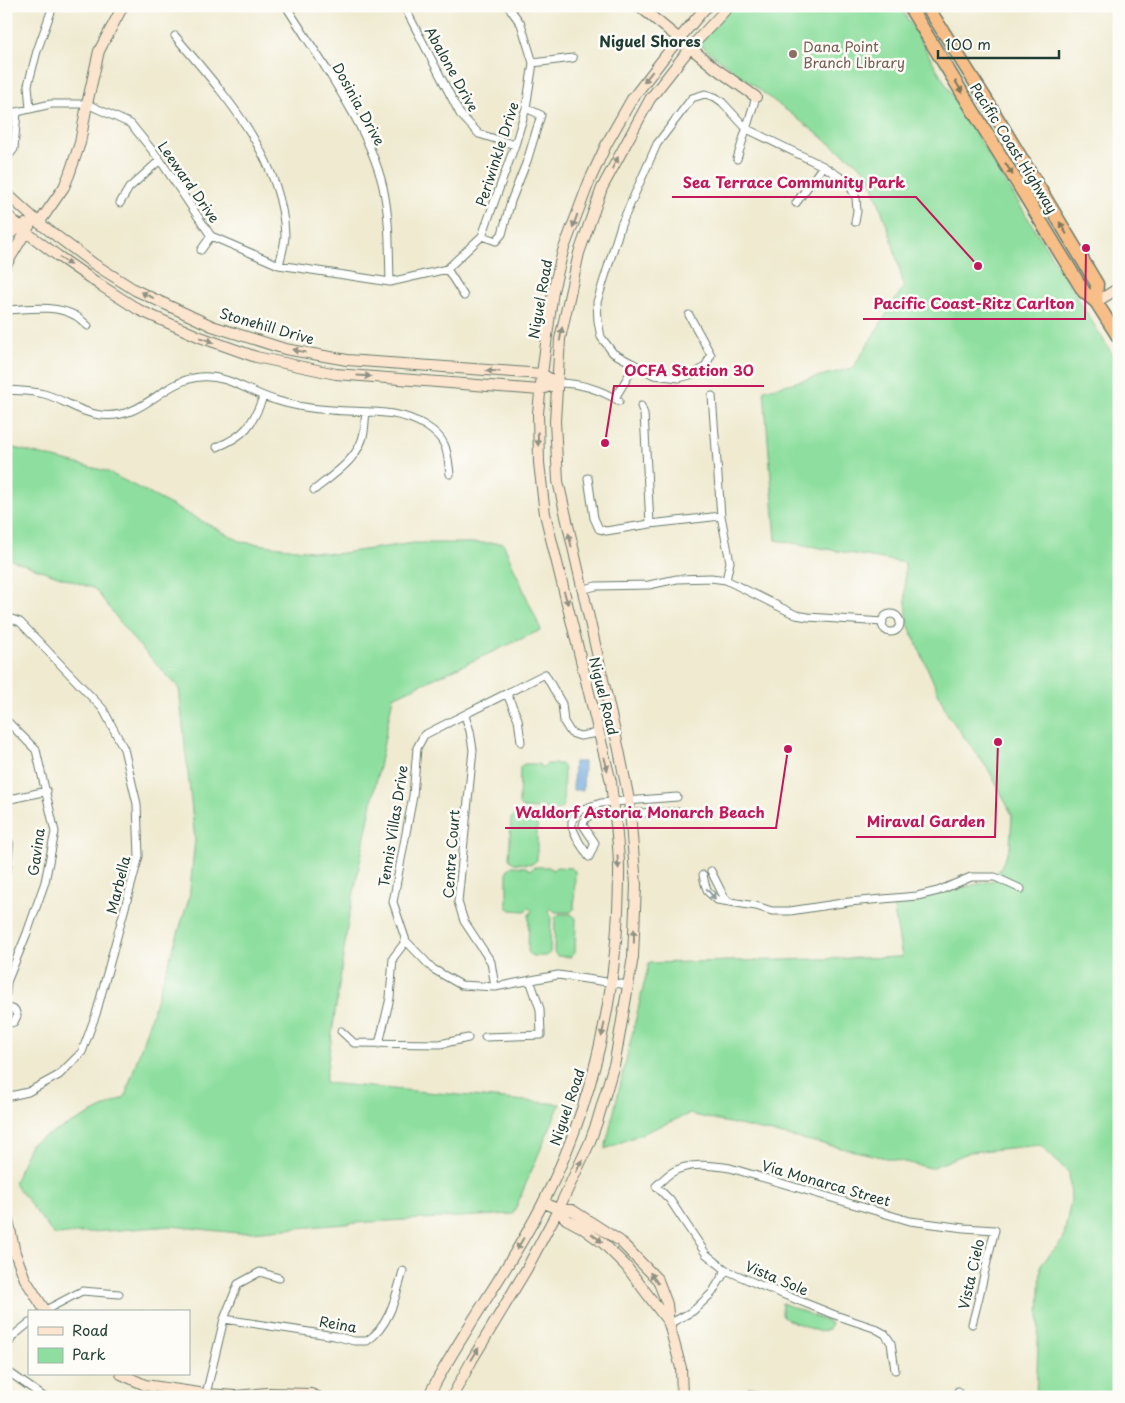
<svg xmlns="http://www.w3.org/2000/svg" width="1125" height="1403" font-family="'Playpen Sans',sans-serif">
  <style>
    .green { fill: #8edf9f; stroke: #568e6a }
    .water { fill: #71aae1; stroke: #48748a }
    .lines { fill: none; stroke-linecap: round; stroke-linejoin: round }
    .street-casing { stroke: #687a6b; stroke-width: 9 }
    .secondary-casing { stroke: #687a6b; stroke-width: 12 }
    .highway-casing { stroke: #687a6b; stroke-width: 15 }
    .street { stroke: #fff; stroke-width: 7 }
    .secondary { stroke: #fce5cf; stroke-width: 10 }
    .highway { stroke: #f7be88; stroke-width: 12 }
    .oneway { fill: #8e9182 }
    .oneway2 { fill: #80775a }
    .oneway3 { fill: #8f9e9a }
    .education-dot { fill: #8d6e63; stroke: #fdfcf7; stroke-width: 2 }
    .labels { text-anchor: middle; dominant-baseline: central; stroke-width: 5; stroke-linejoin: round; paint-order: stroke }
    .education-label { font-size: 14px; fill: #785e54; stroke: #fdfcf7; text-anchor: start }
    .street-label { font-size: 14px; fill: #1f3d34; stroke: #fdfcf7 }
    .neighbourhood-label { font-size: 15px; font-weight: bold; fill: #1f3d34; stroke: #fdfcf7 }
    .leader { fill: none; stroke: #c2185b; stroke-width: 2 }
    .callout-dot { fill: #c2185b; stroke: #fdfcf7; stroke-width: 2 }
    .callout-label { font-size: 15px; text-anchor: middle; font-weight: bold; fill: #c2185b; stroke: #fdfcf7; stroke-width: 5; stroke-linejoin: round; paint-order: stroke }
  </style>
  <rect width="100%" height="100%" fill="#fdfcf7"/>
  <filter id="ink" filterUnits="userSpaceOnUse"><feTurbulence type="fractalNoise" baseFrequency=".02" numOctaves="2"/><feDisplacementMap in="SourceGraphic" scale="10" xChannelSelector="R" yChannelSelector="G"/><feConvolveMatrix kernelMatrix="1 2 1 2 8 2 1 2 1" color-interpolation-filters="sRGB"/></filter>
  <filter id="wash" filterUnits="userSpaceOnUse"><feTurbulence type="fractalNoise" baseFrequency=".0096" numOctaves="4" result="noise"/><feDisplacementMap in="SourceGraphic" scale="20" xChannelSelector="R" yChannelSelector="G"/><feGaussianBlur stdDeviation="1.12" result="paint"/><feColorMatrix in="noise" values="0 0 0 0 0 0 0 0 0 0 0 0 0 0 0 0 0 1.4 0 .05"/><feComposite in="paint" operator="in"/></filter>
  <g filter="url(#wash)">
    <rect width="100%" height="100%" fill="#efead0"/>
    <path class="green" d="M733 6H900L964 115 1119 365V1397H1036L1041 1264 1063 1240 1071 1200 1069 1173 1040 1145 970 1152 931 1168 689 1114 605 1149 649 963 902 957 893 904 995 880 1010 847 1012 815 990 772 948 715 908 624 905 590V563L776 540 764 390 853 368 904 286 891 237 868 172 699 44Z
      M6 446 106 471 242 542 335 554 414 543H503L541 630 393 697 348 922 325 1083 560 1104 513 1214 369 1222 238 1233 171 1226 54 1235 14 1183 30 1144 125 1097 189 899 195 840 179 688 133 639 95 589 6 558Z
      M524 764H539L542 768 546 764H561L564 768 563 806 559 810 545 809 541 805 537 809 522 808 519 804 520 767Z
      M516 813 533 814 537 819V860L532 864 514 863 509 859 511 818Z
      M512 866 526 867 530 870 534 867H549L553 870 556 867 571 868 575 871 574 909 571 912H555L551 908 548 911 551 916 550 952 547 956H532L528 952 529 915 532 911 529 908 525 911 511 910 507 907V870Z
      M559 914H571L576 918 575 953 570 957 557 956 554 952 555 918Z
      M782 1303 831 1323 829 1329 820 1332 786 1319 782 1314Z"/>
    <path class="water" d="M574 762H584L583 790H573Z"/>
  </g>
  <g filter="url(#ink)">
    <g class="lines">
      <defs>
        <path id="street" d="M286 6C319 59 369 126 383 187 390 218 389 251 390 282
          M404 6 460 114 479 134 515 145
          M175 36C223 93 282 156 285 235 285 245 281 256 279 265
          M533 63 573 58
          M30 109 28 85 37 51 53 6
          M6 112H17L51 104H87L131 124 160 160 211 236 279 265 390 282 447 269 482 236 515 145 526 108 533 63 521 24 508 6
          M6 159 14 149 17 112
          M737 159 756 97
          M120 203 129 188 160 160
          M796 203 823 166
          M482 236 496 241 502 234 511 201 527 161 541 115 526 108
          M201 250 211 236
          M447 269 464 296
          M6 310C29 309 55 304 76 316 80 318 84 323 88 326
          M689 315 711 355 705 367 694 374 679 378 654 375 613 353 601 337 598 321 597 302 621 225 657 144 692 98 705 94 715 97 722 102 747 129 823 166 848 182 856 198 857 211 855 222
          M557 383C580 383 600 389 619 401
          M6 390C19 391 32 391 44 394 63 399 80 413 100 415 145 420 160 381 200 377 228 374 249 393 275 400 293 406 312 409 331 410 363 413 397 408 426 426 448 440 447 451 450 474
          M712 396 721 516 730 562 726 580
          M615 398 635 365
          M641 406 644 414 650 524 721 516
          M217 447C245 436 253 424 263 397
          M588 478 594 518 599 529 606 531 650 524
          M314 490C334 474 360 458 364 432 365 425 365 418 366 412
          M581 590 596 586 649 585 677 579 711 578 726 580 796 615 808 617 883 622
          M882 623a9 9 0 1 1 18 0a9 9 0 1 1-18 0Z
          M6 617 20 622 103 709 124 749 137 804 139 856 96 1014 82 1052 59 1075 28 1092 6 1097
          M507 694 518 719 521 742
          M465 716 470 731 473 750 458 902 464 921 491 962 495 987
          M6 720 36 750 55 832 45 882 27 933 7 982 6 994
          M598 733 580 736 571 733 564 722 562 704 545 674 424 735 417 748 413 796 393 902 406 941 433 969 461 985 495 987 558 975 628 985
          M677 797 601 803 580 810 575 815 572 821V827L579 842 589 857 595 843 583 825C584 819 587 817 593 814L679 812
          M6 800 47 791
          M711 871 724 897 729 902
          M703 875 705 884 708 892 717 900 756 906 772 911H790L849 902 917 896 938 891 971 877H995L1021 889
          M6 1007 15 1010 17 1016 14 1022 6 1024
          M341 1031 354 1043 440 1044 468 1038
          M485 1037 541 1035 540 1009 530 980
          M379 1044 390 998 393 958 406 941
          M42 1312 82 1291 119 1294
          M224 1319 335 1336 354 1341H367C390 1326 396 1295 403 1271
          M669 1324 693 1311 712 1293 726 1270
          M6 1348 13 1336 29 1323
          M6 1370 44 1397
          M895 1370 891 1343 885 1334 874 1328 835 1315 755 1283 726 1270 706 1254 670 1200 656 1186C661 1182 666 1176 671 1173 688 1162 711 1165 730 1168L910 1221 964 1228 995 1230C986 1262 981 1293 972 1324
          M958 1391 960 1397
          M206 1394 224 1319 238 1284 260 1272 279 1278
          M733 1397 750 1395 766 1397"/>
        <path id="secondary" d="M639 6 715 68 756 97
          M6 193 39 223 94 264 135 290 212 326 285 349 347 360 542 374 557 383
          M6 214 26 232 58 256 100 285 139 310 200 337 256 357 336 374 540 390 557 383
          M39 223 64 187 69 175 80 143 87 104 99 51 123 6
          M6 236 25 224
          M6 265 34 218
          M1096 302 1119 288
          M6 838 8 844 6 868
          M544 1202 558 1210 566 1219 581 1227 603 1243 626 1266 669 1323
          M6 1210 15 1253 25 1279 46 1312
          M558 1210H572L620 1241 658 1280 667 1304 669 1324 681 1368 682 1397
          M121 1374 145 1385 206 1394 236 1396 267 1393 311 1394 318 1397
          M428 1397C463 1329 510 1269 544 1201 595 1100 618 989 619 876 620 845 614 813 611 782L545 514 539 463 538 413 542 374 553 291 563 251 589 182 607 143 632 99 673 46 707 6
          M452 1397 472 1360 526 1270 558 1210 589 1144 597 1122 615 1061 633 957 636 885 629 800 619 750 558 481 555 421 560 339 579 253 602 188 650 99 690 48 729 6"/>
        <path id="highway" d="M909 6 1084 292 1096 302 1119 338
          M927 6 987 101 1097 284 1096 302"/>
      </defs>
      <use href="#street" class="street-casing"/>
      <use href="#secondary" class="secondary-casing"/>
      <use href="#highway" class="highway-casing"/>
      <use href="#street" class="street"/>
      <use href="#secondary" class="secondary"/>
      <use href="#highway" class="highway"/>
    </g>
    <defs><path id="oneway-solid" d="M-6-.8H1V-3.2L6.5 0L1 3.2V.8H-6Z" transform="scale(1.25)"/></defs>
    <g class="oneway">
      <use href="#oneway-solid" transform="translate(648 77) rotate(128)"/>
      <use href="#oneway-solid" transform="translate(615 163) rotate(-63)"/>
      <use href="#oneway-solid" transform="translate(575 221) rotate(110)"/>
      <use href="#oneway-solid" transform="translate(65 261) rotate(35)"/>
      <use href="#oneway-solid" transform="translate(147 295) rotate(-155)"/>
      <use href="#oneway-solid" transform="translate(561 334) rotate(-80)"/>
      <use href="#oneway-solid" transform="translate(207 340) rotate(19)"/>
      <use href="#oneway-solid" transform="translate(299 351) rotate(-169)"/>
      <use href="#oneway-solid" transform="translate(493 371) rotate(-177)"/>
      <use href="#oneway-solid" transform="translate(364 376) rotate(4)"/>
      <use href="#oneway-solid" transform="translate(538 439) rotate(88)"/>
      <use href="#oneway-solid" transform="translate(570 540) rotate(-102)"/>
      <use href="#oneway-solid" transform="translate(566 598) rotate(73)"/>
      <use href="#oneway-solid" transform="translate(606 764) rotate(76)"/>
      <use href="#oneway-solid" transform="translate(618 862) rotate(85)"/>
      <use href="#oneway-solid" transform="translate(634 936) rotate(-89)"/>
      <use href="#oneway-solid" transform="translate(603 1030) rotate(102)"/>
      <use href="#oneway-solid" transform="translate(579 1166) rotate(-65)"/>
      <use href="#oneway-solid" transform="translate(597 1238) rotate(37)"/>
      <use href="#oneway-solid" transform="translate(520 1244) rotate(120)"/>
      <use href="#oneway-solid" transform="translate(654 1278) rotate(-126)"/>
      <use href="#oneway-solid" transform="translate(475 1354) rotate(-59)"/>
    </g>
    <g class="oneway2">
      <use href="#oneway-solid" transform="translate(959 87) rotate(58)"/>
      <use href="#oneway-solid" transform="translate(1009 169) rotate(58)"/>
      <use href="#oneway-solid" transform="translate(1063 228) rotate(-121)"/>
    </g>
    <use class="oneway3" href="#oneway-solid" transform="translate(711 894) rotate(50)"/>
  </g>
  <circle class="education-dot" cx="793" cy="54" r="5"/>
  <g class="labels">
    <g class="education-label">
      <text x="803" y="46">Dana Point<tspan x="803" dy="16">Branch Library</tspan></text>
    </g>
    <g class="street-label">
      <text transform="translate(452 69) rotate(61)">Abalone Drive</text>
      <text transform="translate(359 104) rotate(61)">Dosinia Drive</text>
      <text transform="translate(1014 148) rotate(58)">Pacific Coast Highway</text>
      <text transform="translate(497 154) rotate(-72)">Periwinkle Drive</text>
      <text transform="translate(189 182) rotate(55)">Leeward Drive</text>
      <text transform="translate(540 299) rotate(-80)">Niguel Road</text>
      <text transform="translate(267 326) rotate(16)">Stonehill Drive</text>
      <text transform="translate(604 696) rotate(76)">Niguel Road</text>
      <text transform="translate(393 826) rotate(-81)">Tennis Villas Drive</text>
      <text transform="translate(36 852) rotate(-82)">Gavina</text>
      <text transform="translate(451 854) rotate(-86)">Centre Court</text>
      <text transform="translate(118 885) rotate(-76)">Marbella</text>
      <text transform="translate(567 1107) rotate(-71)">Niguel Road</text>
      <text transform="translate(826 1183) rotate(16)">Via Monarca Street</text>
      <text transform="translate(971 1274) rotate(-77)">Vista Cielo</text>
      <text transform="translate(777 1278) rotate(23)">Vista Sole</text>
      <text transform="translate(338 1324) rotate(10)">Reina</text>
    </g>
    <g class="neighbourhood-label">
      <text x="650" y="40">Niguel Shores</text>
    </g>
  </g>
  <path class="leader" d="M978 266L916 197H672M1086 248L1085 319H863M605 443L614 386H764M788 749L776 828H505M998 742L995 837H856"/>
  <g class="callout-dot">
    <circle cx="978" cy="266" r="5"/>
    <circle cx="1086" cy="248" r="5"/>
    <circle cx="605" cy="443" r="5"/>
    <circle cx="788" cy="749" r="5"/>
    <circle cx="998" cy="742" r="5"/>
  </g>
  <g class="callout-label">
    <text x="794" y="188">Sea Terrace Community Park</text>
    <text x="974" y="309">Pacific Coast-Ritz Carlton</text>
    <text x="689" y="376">OCFA Station 30</text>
    <text x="640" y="818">Waldorf Astoria Monarch Beach</text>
    <text x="926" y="827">Miraval Garden</text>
  </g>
  <rect width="1125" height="1403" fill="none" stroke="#fdfcf7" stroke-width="25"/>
  <rect x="28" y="1310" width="162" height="65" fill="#fdfcf7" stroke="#a4b0a9"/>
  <rect x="38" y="1327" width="25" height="8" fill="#fce5cf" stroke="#a4b0a9"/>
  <text x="72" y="1336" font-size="15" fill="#1f3d34">Road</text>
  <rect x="38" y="1348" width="25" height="15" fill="#8edf9f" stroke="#a4b0a9"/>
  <text x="72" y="1360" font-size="15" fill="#1f3d34">Park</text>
  <path d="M938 50v8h121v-8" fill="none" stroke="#1f3d34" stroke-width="2.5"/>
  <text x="945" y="50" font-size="15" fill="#1f3d34" stroke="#fdfcf7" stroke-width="4" paint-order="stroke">100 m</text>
</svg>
